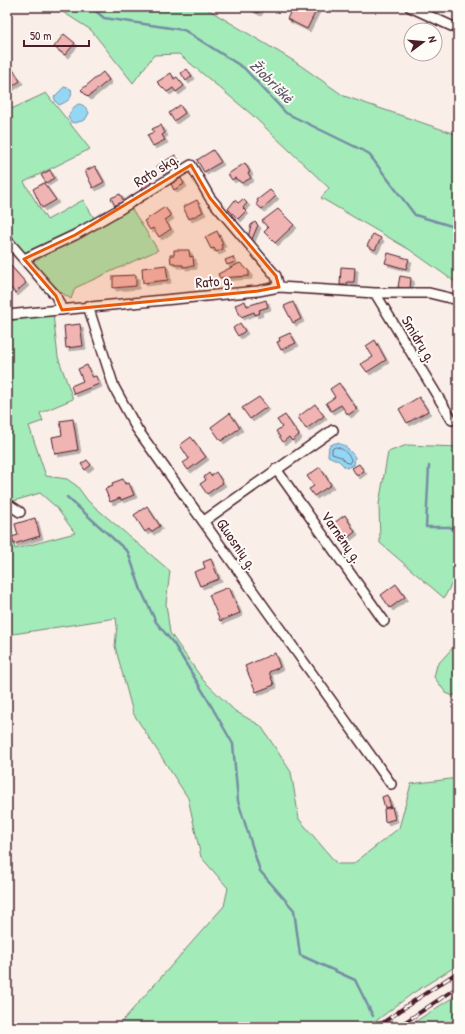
<svg xmlns="http://www.w3.org/2000/svg" width="465" height="1034" font-family="'Patrick Hand',sans-serif">
  <style>
    .green { fill: #a3ebb9; stroke: #768572 }
    .water { fill: #93d7f5; stroke: #768da4 }
    .lines { fill: none; stroke-linecap: round; stroke-linejoin: round }
    .shore { stroke: #67697c; stroke-width: 1 }
    .stream { stroke: #768da4; stroke-width: 2.5 }
    .building { fill: #f0b4b3; stroke: #4a1f2b; filter: url(#shadow) }
    .street-casing { stroke: #4a1f2b; stroke-width: 12 }
    .street { stroke: #fdfcf7; stroke-width: 9 }
    .rail-casing { stroke: #4a1f2b; stroke-width: 4 }
    .rail { stroke: #fdfcf7; stroke-width: 2.5; stroke-dasharray: 8; stroke-linecap: butt }
    .marked { fill: #e8590c; fill-opacity: 0.2; stroke: #e8590c; stroke-width: 3; stroke-linejoin: round }
    .labels { text-anchor: middle; dominant-baseline: central; stroke-width: 4; stroke-linejoin: round; paint-order: stroke }
    .street-label { font-size: 15px; fill: #4a1f2b; stroke: #fdfcf7 }
    .water-label { font-size: 16px; font-style: italic; fill: #605668; stroke: #fdfcf7 }
  </style>
  <defs>
    <filter id="shadow"><feDropShadow dx="3" dy="3" stdDeviation="0" flood-color="#0004"/></filter>
  </defs>
  <rect width="100%" height="100%" fill="#faeee9"/>
  <filter id="ink" filterUnits="userSpaceOnUse"><feTurbulence type="fractalNoise" baseFrequency=".025" numOctaves="2"/><feDisplacementMap in="SourceGraphic" scale="8" xChannelSelector="R" yChannelSelector="G"/><feConvolveMatrix kernelMatrix="1 2 1 2 8 2 1 2 1" color-interpolation-filters="sRGB"/></filter>
  <g filter="url(#ink)">
    <path class="green" d="M55 7H204L294 61 344 96 458 135V284L410 250 321 198 329 188 251 114 179 54 154 55 133 83 91 30Z
      M46 93 90 149 24 182 47 220 83 200 96 221 28 253 22 252 7 234V111Z
      M130 206 158 250 75 288 71 299 62 293 33 264 32 262 33 259Z
      M53 314 58 357 73 399 40 413 43 421 29 426 46 476 67 479 77 486 88 501 170 571 166 604 170 633 203 680 235 711 261 726 291 772 299 819 337 864H353L399 828 411 784 458 778V965L413 993 368 1027H117L224 906 228 888 201 857 188 798 133 713 115 646 117 626 116 618 7 635V519H9L15 549 75 533 56 507 40 493 7 503V321Z
      M407 445 458 447V579L452 583 444 598 380 543 379 504 388 452Z
      M458 642V693L453 696 446 693 434 677 437 665Z
      M458 994V1017L445 1027H407Z"/>
    <path class="water" d="M64 87 71 89C74 99 66 102 59 105L56 102 54 97Z
      M78 104C83 104 87 108 89 113L85 120 75 123 71 122 68 117 73 108Z
      M335 443C344 443 349 450 355 457L354 465 346 468 339 461 328 456 329 446Z"/>
    <g class="lines">
      <path class="shore" d="M336 447C343 448 347 453 351 459L350 463H347L341 457 332 454V449Z"/>
      <path class="stream" d="M91 7 104 18 184 30 244 68 286 113 368 153 415 215 458 228
        M429 466 426 527H450L458 533
        M67 497 128 552 141 590 156 622 174 644 205 695 233 744 238 801 260 871 294 910 300 955 355 980 373 1016"/>
    </g>
    <path class="building" d="M246 7H262L258 13Z
      M293 7H318L307 29 287 19Z
      M64 34 75 43 65 55 54 47Z
      M12 68 20 81 7 90V72Z
      M187 69 192 76 186 81 181 73Z
      M103 72 109 80 88 97 81 90Z
      M171 73 174 79 177 77 184 86 176 92 173 88 167 92 157 82Z
      M180 105 185 113 174 121 169 113Z
      M161 125 165 133 162 135 165 140 153 146 147 135 154 132 152 129Z
      M213 150 221 162 204 172 197 160Z
      M175 155 179 162 161 173 157 166Z
      M245 163 250 172 248 173 251 178 242 183 235 178 232 180 228 174Z
      M95 166 104 182 93 188 85 171Z
      M50 170 54 178 46 183 41 175Z
      M181 178 184 184 174 190 171 184Z
      M149 180 152 185 144 190 141 185Z
      M44 183 56 200 42 208 33 189Z
      M270 190 276 196 262 209 256 204 258 202 257 200Z
      M120 194 124 202 115 206 111 198Z
      M243 199 247 203 243 208 246 211 238 219 228 209 235 200 238 203Z
      M197 200 203 212 189 219 183 207Z
      M165 207 171 216 165 220 171 229 159 237 153 228 150 230 144 221Z
      M278 209 294 225 275 243 264 232 268 228 262 221Z
      M255 222 258 225 252 239 248 238 251 225Z
      M217 231 223 244 221 245 223 249 216 252 214 248 211 249 205 237Z
      M373 234 381 238 375 250 367 246Z
      M174 250H189L190 257 193 256 194 266 183 267V265H175V263H171L170 255H174Z
      M388 253 409 259 406 269 385 263Z
      M233 257 235 262 227 265 225 260Z
      M240 263 249 271V276L220 278 218 274Z
      M166 265 168 280 143 283 142 268Z
      M11 266 26 283 15 293 7 283V269Z
      M341 267 355 268 354 282H347V285H340Z
      M136 275V286L113 288V276Z
      M400 276 411 278 410 289 398 287Z
      M266 300 268 307 259 310 260 313 255 315 254 312 241 317 235 305 245 301 247 306Z
      M293 302 301 319 293 323 284 306Z
      M240 323 245 331 238 336 233 328Z
      M80 324 83 346 66 348 64 326Z
      M290 333 296 343 281 350 277 342 280 341 279 338Z
      M375 340 386 360 367 372 361 364 373 357 366 346Z
      M87 365 92 377 96 376 99 384 74 394 71 386 83 381 78 369Z
      M339 383 357 409 348 415 341 405 331 411 326 403 335 397 330 389Z
      M259 397 267 407 250 419 242 408Z
      M419 397 428 411 407 423 399 409Z
      M315 404 324 416 306 429 298 417Z
      M230 413 240 428 221 441 211 427Z
      M285 415 299 435 292 441 289 437 283 442 276 431 282 427 277 420Z
      M73 419 78 450 55 454 52 437 62 435 60 421Z
      M191 437 206 457 188 470 183 463 189 459 180 445Z
      M87 460 91 465 85 470 81 464Z
      M359 464 364 471 357 476 352 468Z
      M320 467 331 485 314 496 309 489 314 486 307 476Z
      M216 472 223 483 207 494 200 484 206 480 204 477 209 473 211 476Z
      M123 479 125 484 129 483 134 495 121 500 120 498 110 502 105 489 113 486 112 483Z
      M147 506 160 526 151 532 149 529 145 532 134 515Z
      M345 515 355 532 346 539 334 523Z
      M35 518 40 536 14 544 12 537 18 535 15 524Z
      M211 559 219 579 200 586 194 572 205 568 203 562Z
      M396 584 405 597 390 608 381 595Z
      M229 587 240 613 220 621 209 595Z
      M275 653 280 667 269 672 274 685 256 692 245 666Z
      M387 795 391 806 385 808 382 797Z
      M392 807 395 819 385 822 384 809Z"/>
    <g class="lines">
      <defs>
        <path id="street" d="M410 7 458 29
          M7 240 56 296 62 310
          M24 259 75 235 122 208 191 165 210 198 276 276 279 287
          M375 293 452 420
          M88 306 114 387 137 429 391 784
          M7 315 258 291 279 287 375 293H429L458 300
          M276 469 384 621
          M7 507 11 506 20 512
          M204 521 333 430"/>
      </defs>
      <use href="#street" class="street-casing"/>
      <use href="#street" class="street"/>
      <defs>
        <path id="rail" d="M377 1027 408 1005 458 972
          M398 1027 458 987"/>
      </defs>
      <use href="#rail" class="rail-casing"/>
      <use href="#rail" class="rail"/>
    </g>
  </g>
  <path class="marked" d="M191 165 210 198 276 276 279 287 258 291 62 310 56 296 24 259 75 235Z"/>
  <g class="labels">
    <g class="street-label">
      <text transform="translate(156 170) rotate(-32)">Rato skg.</text>
      <text transform="translate(214 281) rotate(-5)">Rato g.</text>
      <text transform="translate(419 339) rotate(59)">Smidrų g.</text>
      <text transform="translate(342 537) rotate(55)">Varnėnų g.</text>
      <text transform="translate(237 544) rotate(55)">Gluosnių g.</text>
    </g>
    <g class="water-label">
      <text transform="translate(272 81) rotate(45)">Žiobriškė</text>
    </g>
  </g>
  <rect width="465" height="1034" fill="none" stroke="#fdfcf7" stroke-width="24"/>
  <rect x="12" y="12" width="441" height="1010" fill="none" stroke="#4a1f2b" stroke-width="1.5" filter="url(#ink)"/>
  <g transform="translate(423 42) rotate(74)"><circle r="19" fill="#fdfcf7" stroke="#b5a4a5"/>
  <path d="M0-3L7 15L0 10L-7 15Z" fill="#4a1f2b"/>
  <text y="-6" font-size="11" font-weight="bold" text-anchor="middle" fill="#4a1f2b">N</text>
  </g>
  <path d="M24 40v6h65v-6" fill="none" stroke="#4a1f2b" stroke-width="2"/>
  <text x="30" y="40" font-size="12" fill="#4a1f2b" stroke="#fdfcf7" stroke-width="3" paint-order="stroke">50 m</text>
</svg>
